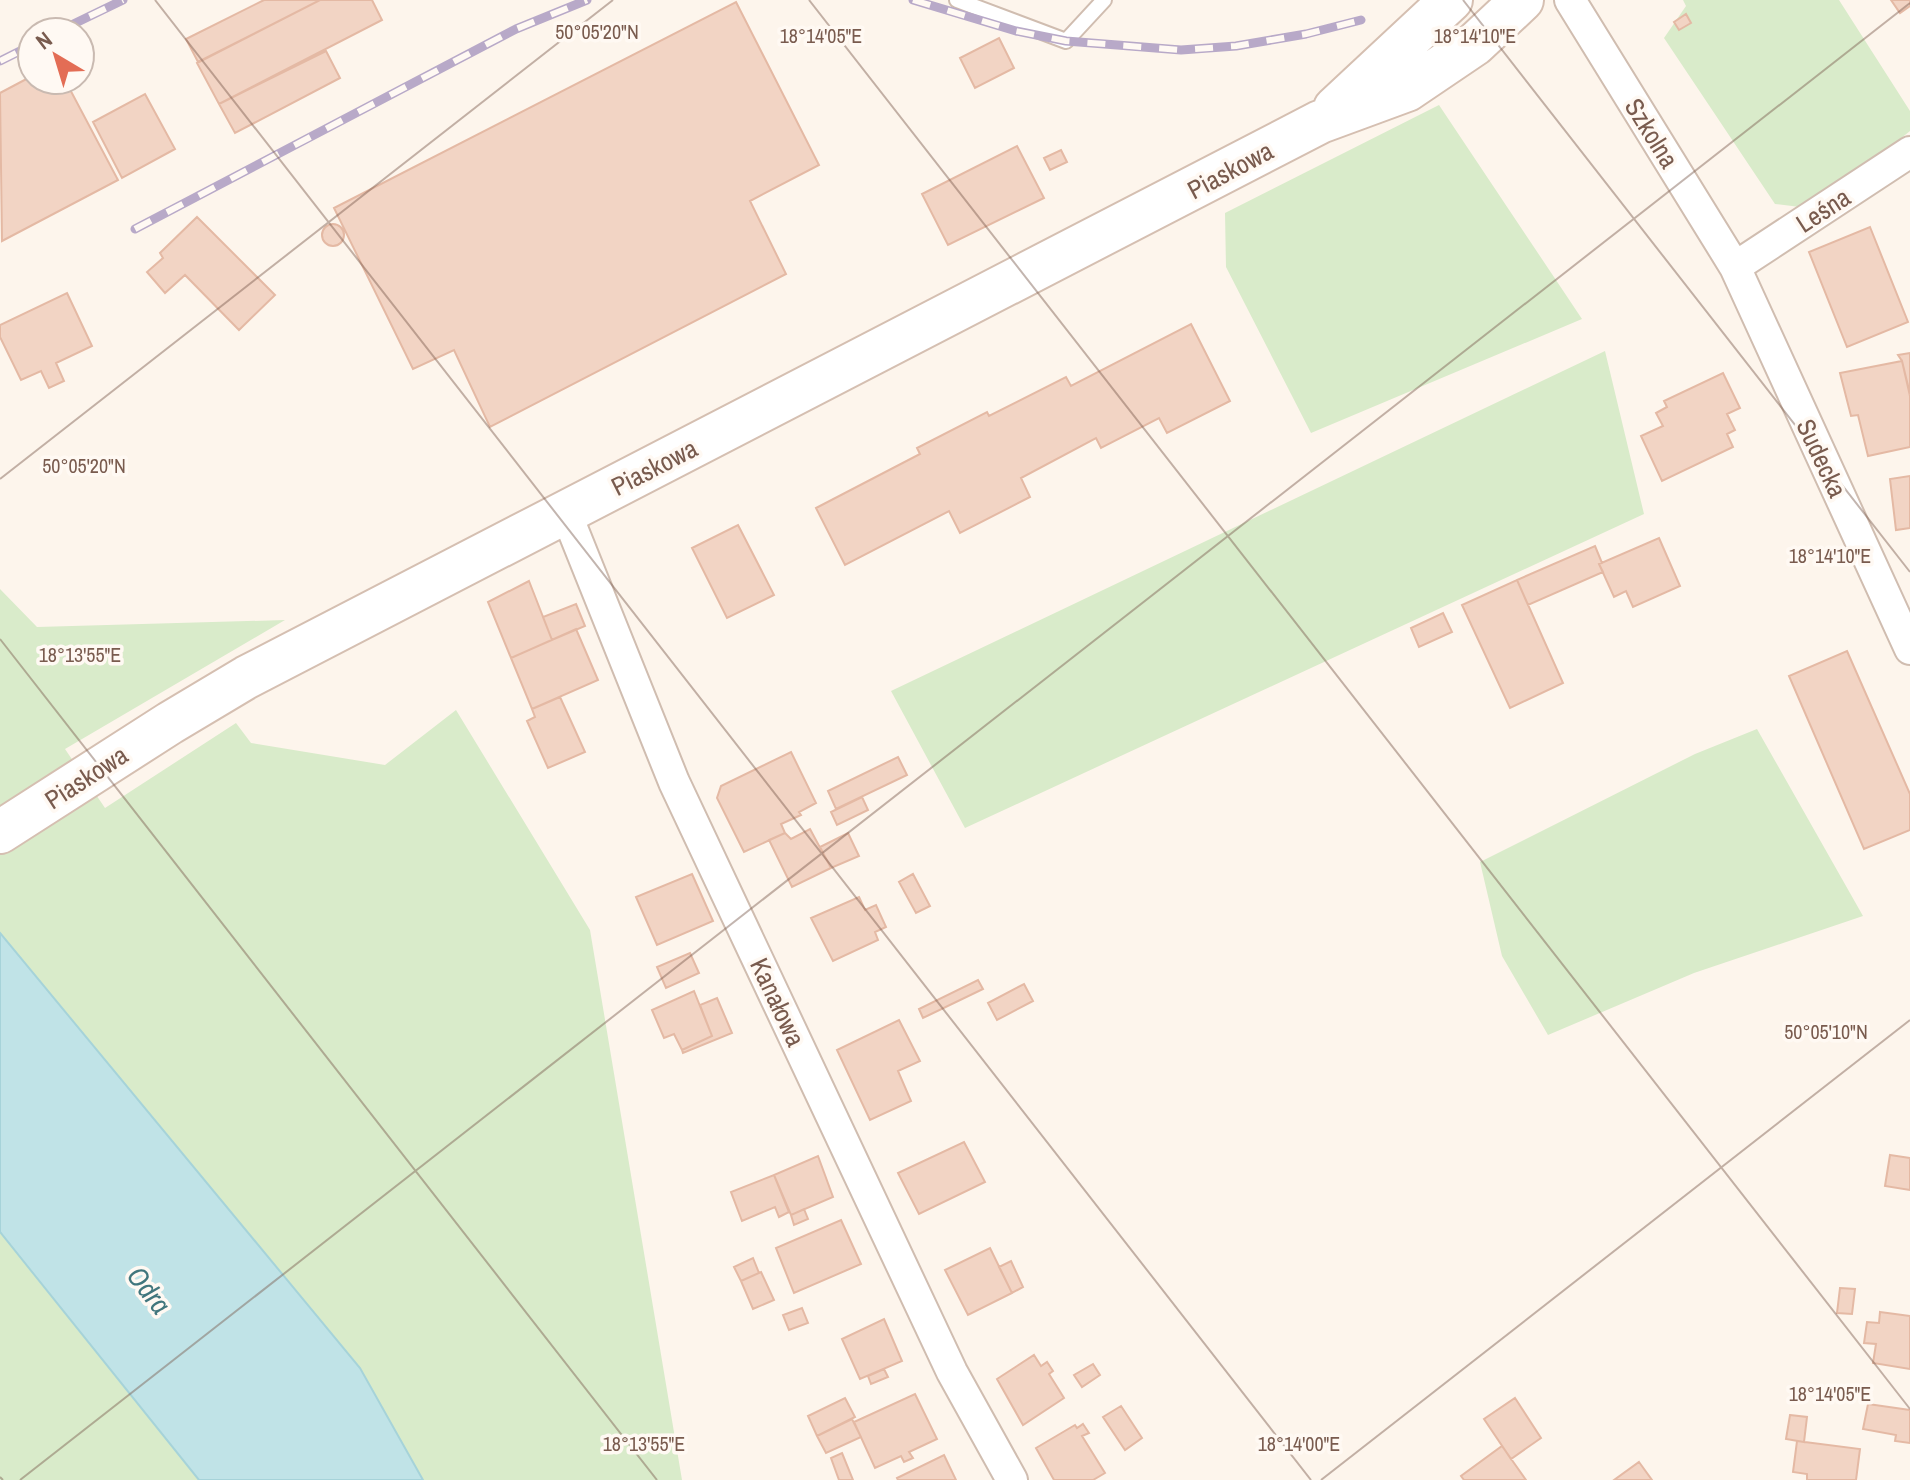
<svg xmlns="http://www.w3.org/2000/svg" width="1910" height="1480" font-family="'Archivo Narrow',sans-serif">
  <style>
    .green { fill: #d9ebca }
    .water { fill: #c0e3e7; stroke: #a6d3d9; stroke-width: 2 }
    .building { fill: #f2d4c4; stroke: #e4b9a4; stroke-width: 2 }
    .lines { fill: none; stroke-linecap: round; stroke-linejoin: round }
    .service-casing { stroke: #d0bdb0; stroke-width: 18 }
    .minor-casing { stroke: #d0bdb0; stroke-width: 34 }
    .secondary-casing { stroke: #d5bfb1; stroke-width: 46 }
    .service { stroke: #fff; stroke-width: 14 }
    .minor { stroke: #fff; stroke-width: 30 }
    .secondary { stroke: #fff; stroke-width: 42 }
    .rail-casing { stroke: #b8a9c8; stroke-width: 9 }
    .rail { stroke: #fff9f3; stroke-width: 6; stroke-dasharray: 18; stroke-linecap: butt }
    .ticks { fill: none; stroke: #795b4e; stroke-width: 2; stroke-opacity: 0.45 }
    .labels { text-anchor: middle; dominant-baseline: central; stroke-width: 7; stroke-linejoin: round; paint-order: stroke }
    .street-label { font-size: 26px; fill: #795b4e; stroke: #fff9f3 }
    .water-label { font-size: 28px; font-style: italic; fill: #41767d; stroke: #fff9f3 }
    .ticks-label { font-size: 20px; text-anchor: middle; fill: #795b4e; stroke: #fff9f3; stroke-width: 7; stroke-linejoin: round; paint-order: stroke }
  </style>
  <rect width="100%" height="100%" fill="#fdf5ec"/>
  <path class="green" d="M1683 0H1839L1910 111V131L1870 163 1800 207 1775 204 1664 38 1686 6Z
    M1439 105 1582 319 1311 433 1226 267 1225 213Z
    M1605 351 1644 514 965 828 891 691Z
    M0 589 37 627 285 620 65 749 105 808 236 723 251 743 385 765 456 710 590 930 682 1480H423L360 1368 0 933Z
    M1757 729 1863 916 1694 973 1548 1035 1502 956 1480 862 1695 754Z
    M0 1232 22 1260 199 1480H0Z"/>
  <path class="water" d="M0 933 360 1368 423 1480H199L0 1232Z"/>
  <path class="building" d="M264 0H320L198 62 186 39Z
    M320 0H372L382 20 219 104 197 63Z
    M1891 0H1910V6L1900 13Z
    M736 2 819 165 750 201 786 274 490 427 454 350 413 369 334 208Z
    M1686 14 1691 23 1679 30 1674 22Z
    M999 38 1014 68 975 88 960 58Z
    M326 51 340 78 235 133 219 104Z
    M32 76V80H65L118 180 2 241 0 93Z
    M145 94 175 149 122 178 93 122Z
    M1017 146 1044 198 948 245 922 194Z
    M1061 150 1067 162 1050 170 1044 158Z
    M197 217 275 295 239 330 185 275 165 293 147 272 163 258 160 253Z
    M322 235a11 11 0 1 1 22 0a11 11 0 1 1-22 0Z
    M1870 227 1908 322 1847 347 1809 252Z
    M67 293 92 346 56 363 64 381 49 388 41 371 21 380 0 337V325Z
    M1191 324 1230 401 1167 433 1159 418 1101 448 1096 438 1021 478 1030 497 960 533 949 511 845 565 816 508 920 454 917 448 987 412 989 416 1066 377 1071 386Z
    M1910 353V394L1902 361 1898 355Z
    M1902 361 1910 396V447L1868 456 1858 415 1851 416 1840 373Z
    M1723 373 1740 408 1727 414 1735 430 1727 434 1733 447 1662 481 1641 436 1663 426 1656 413 1667 407 1664 401Z
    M1910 476V528L1896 530 1890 479Z
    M738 525 774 595 727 618 692 548Z
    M1659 538 1680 586 1633 607 1626 591 1614 597 1599 564Z
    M1595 546 1602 563 1599 564 1603 572 1528 605 1517 580Z
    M1517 580 1563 683 1510 708 1462 605Z
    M529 581 552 640 511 658 488 602Z
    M576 604 585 626 552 640 543 617Z
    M1443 613 1452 632 1419 647 1411 628Z
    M576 629 598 680 532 709 511 658Z
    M1847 651 1910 794V830L1864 849 1789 676Z
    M560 697 585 752 548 768 527 721 535 717 532 709Z
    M791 752 816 803 799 812 801 815 781 824 785 833 744 852 717 798 721 786Z
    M898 757 907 775 836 809 828 791Z
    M862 797 868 810 837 825 831 812Z
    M810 829 831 868 792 887 769 840 785 833 791 839Z
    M848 833 859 856 831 868 820 847Z
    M692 874 713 921 657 945 636 897Z
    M913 874 930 906 916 913 899 882Z
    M859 897 865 910 876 905 886 927 875 932 878 940 833 961 811 918Z
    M690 953 699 973 666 988 657 967Z
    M978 980 983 989 923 1018 919 1009Z
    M1024 984 1033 1001 997 1020 988 1003Z
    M694 991 712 1036 682 1050 674 1034 664 1038 652 1010Z
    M717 998 732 1033 683 1053 682 1050 712 1036 700 1005Z
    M899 1020 920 1061 898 1071 911 1101 870 1120 837 1050Z
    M964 1142 985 1182 919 1214 898 1173Z
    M1890 1155 1910 1158V1190L1885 1186Z
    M818 1156 833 1197 791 1215 774 1175Z
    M774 1175 789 1212 779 1217 775 1207 742 1221 731 1192Z
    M804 1209 808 1219 794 1225 791 1215Z
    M841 1220 861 1264 794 1293 776 1248Z
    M990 1248 1012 1293 968 1315 945 1270Z
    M753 1258 759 1273 741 1281 734 1267Z
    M1011 1261 1023 1287 1012 1293 999 1267Z
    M761 1272 774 1300 753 1309 741 1281Z
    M1840 1288 1855 1289 1852 1314 1837 1313Z
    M802 1308 808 1323 789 1330 783 1315Z
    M1880 1312 1910 1316V1369L1873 1363 1876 1344 1864 1343 1867 1322 1879 1323Z
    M884 1319 902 1361 860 1379 842 1339Z
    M1034 1355 1041 1366 1047 1362 1053 1371 1049 1374 1064 1398 1023 1425 997 1379Z
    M1093 1364 1100 1375 1082 1387 1074 1375Z
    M884 1369 888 1377 871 1384 868 1376Z
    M915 1394 937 1439 909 1452 913 1458 904 1462 901 1456 875 1468 854 1422Z
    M845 1398 855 1417 817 1436 808 1416Z
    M1515 1398 1541 1438 1511 1459 1484 1419Z
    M1868 1404 1910 1410V1443L1895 1441 1896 1435 1863 1429Z
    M1121 1406 1142 1438 1125 1450 1103 1417Z
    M1790 1415 1807 1417 1804 1442 1786 1439Z
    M852 1419 861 1437 826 1453 817 1436Z
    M1083 1424 1089 1433 1082 1436 1105 1473 1093 1480H1054L1036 1448 1075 1425 1077 1428Z
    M1797 1441 1860 1449 1856 1480H1807V1474L1793 1472Z
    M1502 1446 1526 1480H1464L1461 1476Z
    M842 1453 853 1480H839L831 1458Z
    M944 1455 956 1480H898L897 1478Z
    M1639 1462 1652 1480H1614Z"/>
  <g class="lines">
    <defs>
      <path id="service" d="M957 0 1066 41 1104 0"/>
      <path id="minor" d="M1570 0 1735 267 1910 649
        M1735 267 1910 152
        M566 513 674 782 952 1372 1012 1480"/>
      <path id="secondary" d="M1335 108 1451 0
        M0 832 170 723 247 677 1320 122 1407 90 1475 44 1522 0"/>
    </defs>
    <use href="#service" class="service-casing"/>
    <use href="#minor" class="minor-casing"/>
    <use href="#secondary" class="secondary-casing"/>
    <use href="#service" class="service"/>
    <use href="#minor" class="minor"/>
    <use href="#secondary" class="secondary"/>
    <defs>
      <path id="rail" d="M913 0 1016 31 1066 41 1181 50 1236 46 1306 34 1361 20
        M57 32 123 0
        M0 61 32 45
        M135 229 516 29 587 0"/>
    </defs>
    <use href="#rail" class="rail-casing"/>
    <use href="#rail" class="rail"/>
  </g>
  <path class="ticks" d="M155 0 1311 1480M809 0 1910 1409M1463 0 1910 572M0 479 613 0M0 639 657 1480M0 1477 3 1480M20 1480 1910 3M1321 1480 1910 1020"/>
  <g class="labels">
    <g class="street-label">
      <text transform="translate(1652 133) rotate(58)">Szkolna</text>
      <text transform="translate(1230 170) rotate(-28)">Piaskowa</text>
      <text transform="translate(1823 210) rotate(-33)">Leśna</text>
      <text transform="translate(1822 458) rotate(65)">Sudecka</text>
      <text transform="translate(654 467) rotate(-27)">Piaskowa</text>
      <text transform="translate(86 777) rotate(-33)">Piaskowa</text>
      <text transform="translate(778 1002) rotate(65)">Kanałowa</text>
    </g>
    <g class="water-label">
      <text transform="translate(149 1290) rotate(52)">Odra</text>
    </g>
  </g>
  <g class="ticks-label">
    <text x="597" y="39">50°05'20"N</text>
    <text x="821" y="43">18°14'05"E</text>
    <text x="1475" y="43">18°14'10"E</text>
    <text x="84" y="473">50°05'20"N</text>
    <text x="1830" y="563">18°14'10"E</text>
    <text x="80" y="662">18°13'55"E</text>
    <text x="1826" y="1039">50°05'10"N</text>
    <text x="1830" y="1401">18°14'05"E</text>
    <text x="644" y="1451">18°13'55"E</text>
    <text x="1299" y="1451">18°14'00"E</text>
  </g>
  <g transform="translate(56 56) rotate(322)"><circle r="38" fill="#fff9f3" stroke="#c9bab1" stroke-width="2"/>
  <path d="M0-6L14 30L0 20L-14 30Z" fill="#e36d55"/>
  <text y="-12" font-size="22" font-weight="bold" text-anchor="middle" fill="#795b4e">N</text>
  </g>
</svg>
